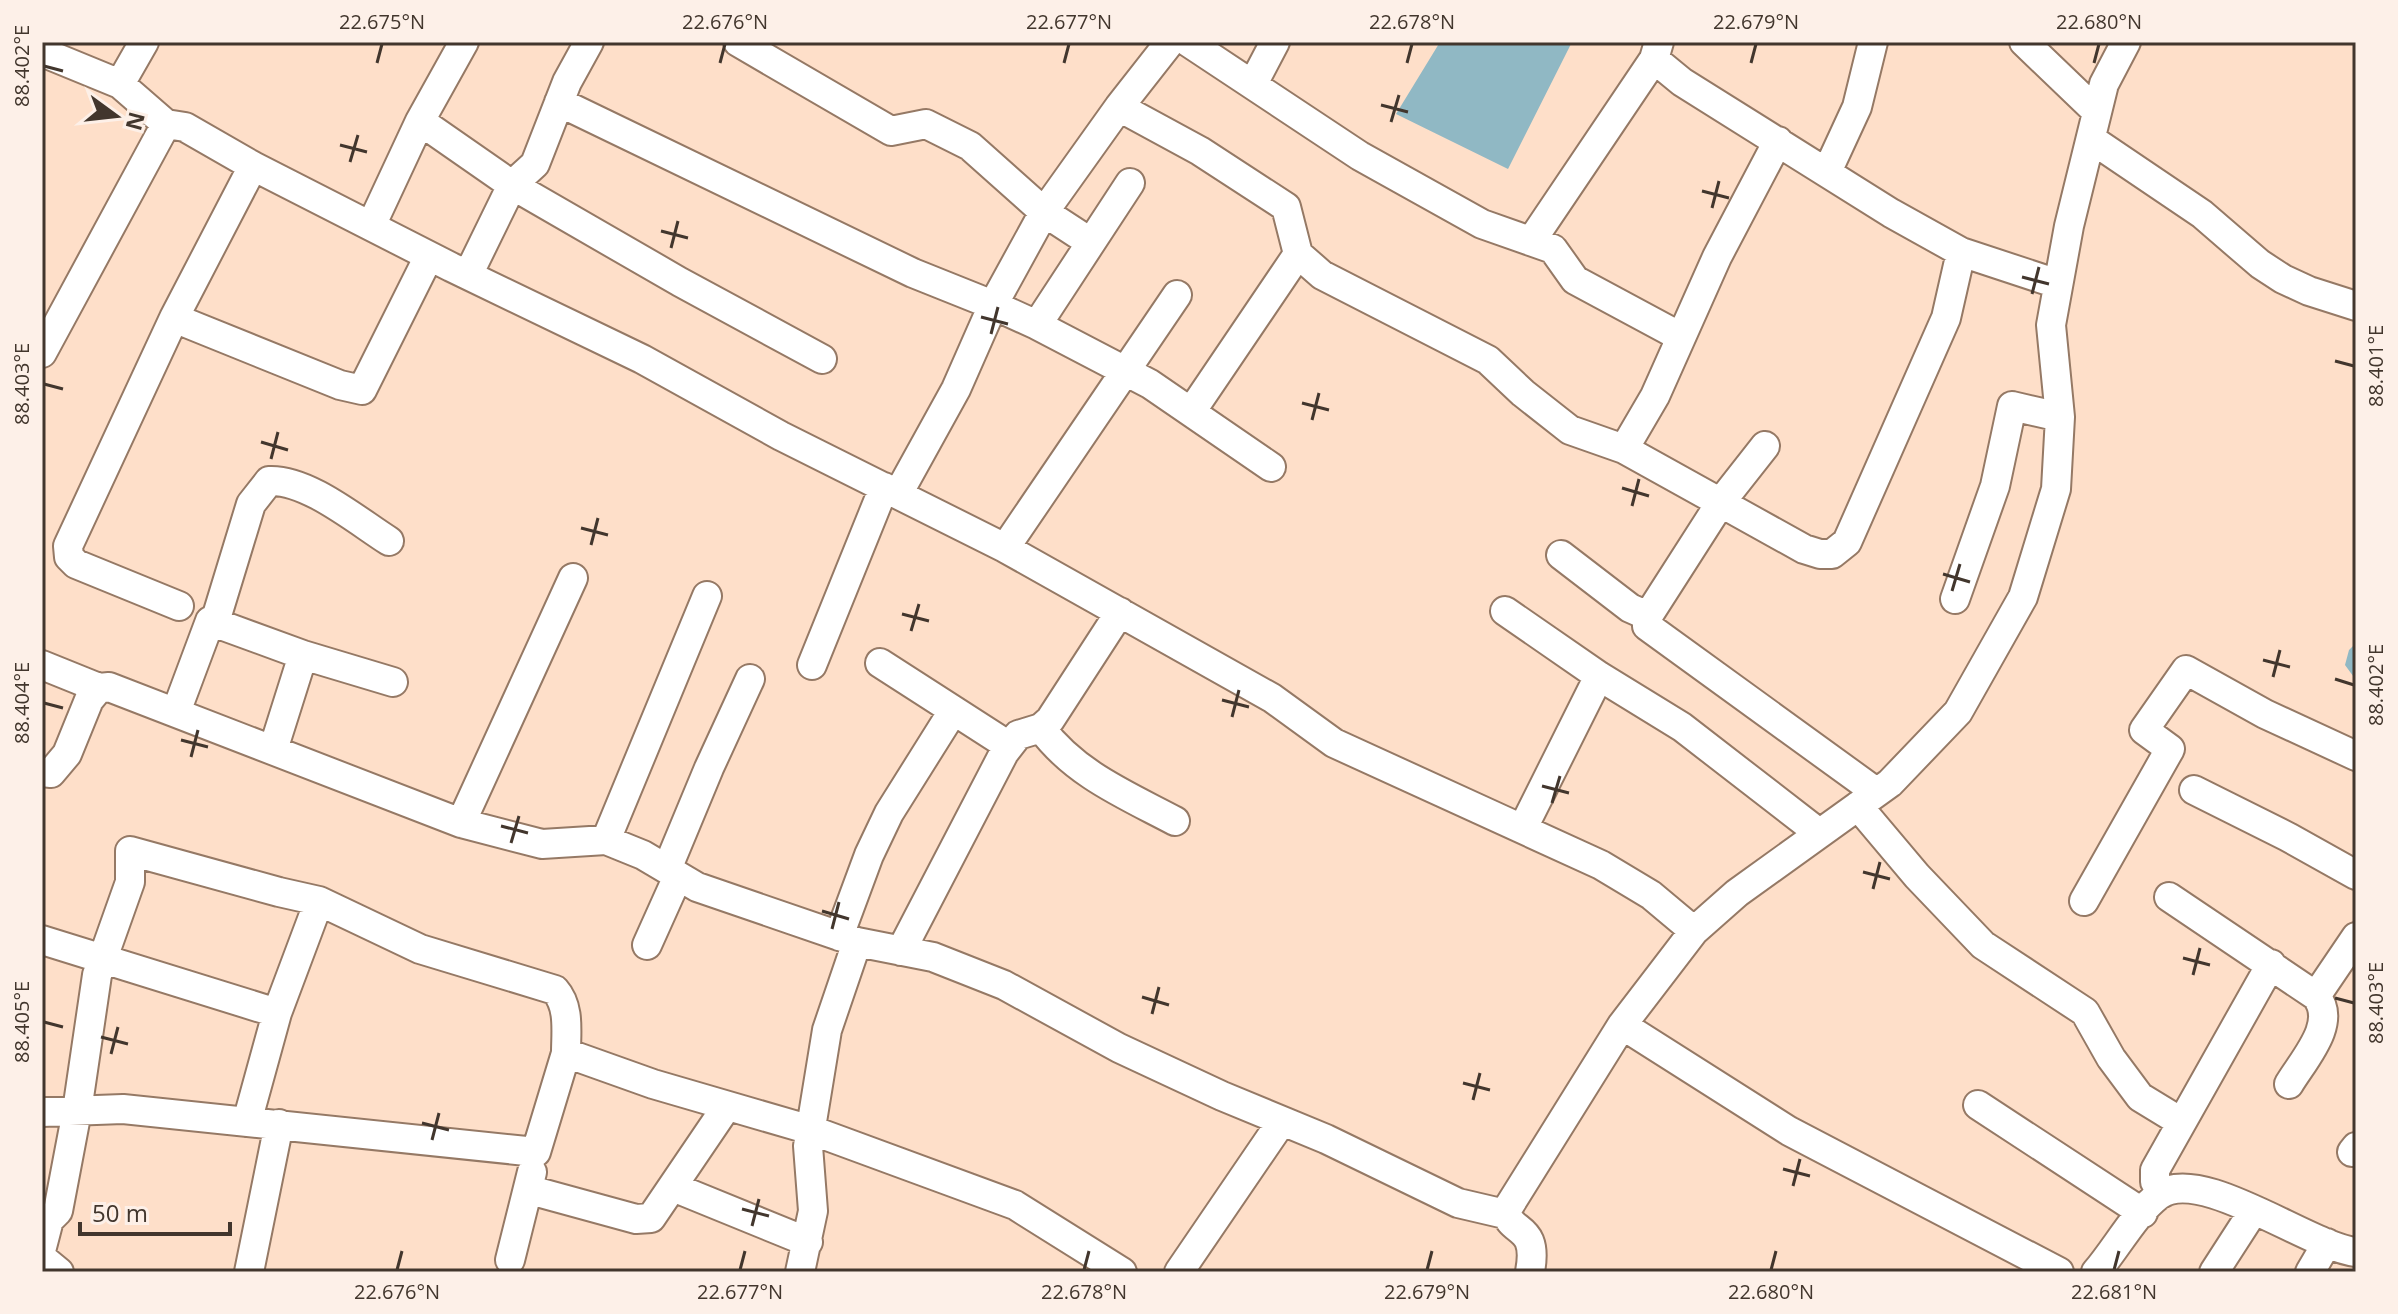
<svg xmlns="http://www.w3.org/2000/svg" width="2398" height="1314" font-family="'Open Sans',sans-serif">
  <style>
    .water { fill: #90b8c4 }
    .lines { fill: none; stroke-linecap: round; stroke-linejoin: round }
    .minor-casing { stroke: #957965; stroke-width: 32 }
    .minor { stroke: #fff; stroke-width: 28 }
    .ticks { fill: none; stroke: #42362d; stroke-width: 3 }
    .neatline { fill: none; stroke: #42362d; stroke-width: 3 }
    .ticks-label { font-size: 20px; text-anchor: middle; fill: #42362d }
  </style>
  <rect width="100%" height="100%" fill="#fedfc9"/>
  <path class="water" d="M1440 42H1572L1508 169 1396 114Z
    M2356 643V680L2345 665 2349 650Z"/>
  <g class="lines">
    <defs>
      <path id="minor" d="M738 42 891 131 926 124 970 146 1044 212 1119 107 1170 42
        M1188 42 1360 156 1482 224 1553 249 1575 280 1681 337
        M1659 42 1654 59 1682 82 1891 213 1961 252 2058 284
        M2024 42 2097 112
        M42 52 120 84 166 124 185 127 253 166 174 318 68 546 69 557 76 564 179 606
        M120 84 144 42
        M1253 84 1275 42
        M559 102 913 273 993 305 1044 212 1090 242
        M1119 107 1200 151 1286 207 1298 254 1322 275 1488 360 1523 393 1570 430 1624 449 1655 396 1717 257 1778 141
        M420 121 512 185 680 282 822 359
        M2091 139 2202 214 2260 264 2283 279 2309 291 2356 306
        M253 166 451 267 642 359 781 436 1005 548 1272 698 1334 743 1601 865 1651 895 1694 931
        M1827 172 1857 107 1873 42
        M371 226 420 121 464 42
        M1532 240 1654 59
        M468 275 512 185 535 164 567 82 589 42
        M174 318 340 385 362 390 429 256
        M1037 325 1130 183
        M42 353 166 124
        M1191 412 1298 254
        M1765 446 1721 502 1648 616 1647 626 1876 792
        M1624 449 1804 549 1820 554H1832L1847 542 1946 318 1961 252
        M898 494 956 389 993 305 1037 325 1150 384 1271 467
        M1005 548 1177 295
        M1561 555 1630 608 1648 616
        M1955 599 1995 486 2012 406 2060 417
        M1505 611 1599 676 1682 727 1819 833
        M215 622 251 504 269 481C307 479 356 520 389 541
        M880 663 1009 746
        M42 665 99 688
        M812 665 884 487
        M176 712 210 621 303 655 393 682
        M1041 728C1075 774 1126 795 1175 821
        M273 750 303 655
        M42 772 51 773 67 754 89 700 99 688 109 687 461 823 542 844 606 840 643 855 697 887 857 942 933 957 1004 985 1119 1048 1222 1096 1326 1139 1458 1203 1505 1214
        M2194 790 2288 837 2356 875
        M1858 806 1917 876 1983 945 2085 1012 2111 1058 2140 1097 2181 1122
        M461 823 573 578
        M1523 828 1599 676
        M606 840 707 596
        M667 869 709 768 750 679
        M2169 897 2316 996 2356 937
        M2084 901 2170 749 2144 730 2186 670 2265 714 2356 756
        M839 936 869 855 889 813 953 711
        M42 940 277 1013
        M647 945 678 876
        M901 951 1004 753 1018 735 1041 728 1050 720 1120 612
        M1622 1025 1789 1131 2059 1272
        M2289 1084C2304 1059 2338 1023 2316 996
        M1978 1105 2143 1213
        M42 1112 123 1109 536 1152 566 1053 653 1084 811 1130 1015 1205 1122 1272
        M247 1122 277 1013 319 901
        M2352 1152 2356 1147
        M673 1187 808 1242
        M530 1190 636 1219 651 1218 727 1106
        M2163 1193 2155 1182V1170L2271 964
        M42 1218 49 1220 58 1211 77 1111 97 975 130 882V851L279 892 319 901 420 949 555 990C570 1007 566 1031 566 1053
        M42 1247 49 1220
        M42 1258 59 1272
        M510 1260 532 1172
        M249 1272 279 1124
        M800 1272 813 1211 808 1146 827 1030 857 942
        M1179 1272 1282 1121
        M1530 1272C1539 1223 1510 1235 1506 1211L1622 1025 1694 931 1737 893 1890 783 1958 712 2023 597 2056 489 2060 417 2051 325 2069 226 2104 84 2126 42
        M2096 1272C2116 1249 2135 1213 2159 1195 2201 1165 2309 1247 2356 1252
        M2214 1272 2254 1210
        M2310 1272 2327 1243"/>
    </defs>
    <use href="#minor" class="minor-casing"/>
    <use href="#minor" class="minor"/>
  </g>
  <path class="ticks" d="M377 63 382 44M720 63 725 44M1064 63 1069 44M1407 63 1412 44M1751 63 1756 44M2094 63 2099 44M44 66 63 71M1381 105 1408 112M1391 122 1399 95M340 145 367 152M350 162 358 135M1702 191 1729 198M1712 208 1719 181M661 231 688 238M671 248 678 221M2022 277 2049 284M2032 294 2039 267M981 317 1008 324M991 334 998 307M2335 361 2354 366M44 384 63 389M1302 403 1329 410M1312 420 1319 393M261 442 288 450M271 459 278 432M1622 488 1649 496M1632 506 1639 479M581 528 608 535M591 545 598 518M1943 574 1970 582M1952 591 1960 564M902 614 929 621M911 631 919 604M2263 660 2290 667M2273 677 2280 650M2335 679 2354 685M1222 700 1249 707M44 703 63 708M1232 717 1239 690M181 740 208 747M191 757 198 730M1542 786 1569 793M1552 803 1560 776M501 826 528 833M511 843 519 816M1863 872 1890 879M1873 889 1880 862M822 911 849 919M832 929 839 902M2183 958 2210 965M2193 975 2200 948M1142 997 1169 1005M2335 998 2354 1003M1152 1014 1159 987M44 1022 63 1027M101 1037 128 1044M111 1054 118 1027M1463 1083 1490 1090M1473 1100 1480 1073M422 1123 449 1130M432 1140 439 1113M1783 1169 1810 1176M1793 1186 1800 1159M742 1209 769 1216M752 1226 759 1199M397 1270 402 1251M740 1270 745 1251M1084 1270 1089 1251M1427 1270 1432 1251M1771 1270 1776 1251M2114 1270 2119 1251"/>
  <rect width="2398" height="1314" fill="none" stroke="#fdf0e8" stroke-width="88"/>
  <g transform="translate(116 116) rotate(105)" stroke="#fdf0e8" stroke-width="6" paint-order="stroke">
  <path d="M0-6L14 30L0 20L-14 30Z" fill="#42362d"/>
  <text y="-12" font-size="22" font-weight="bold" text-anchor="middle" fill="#42362d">N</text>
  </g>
  <path d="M80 1222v12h150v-12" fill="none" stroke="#42362d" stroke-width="4"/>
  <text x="92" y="1222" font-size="24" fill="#42362d" stroke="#fdf0e8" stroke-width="6" paint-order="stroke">50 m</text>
  <rect x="44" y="44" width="2310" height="1226" class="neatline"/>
  <g class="ticks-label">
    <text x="382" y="29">22.675°N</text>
    <text x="725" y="29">22.676°N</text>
    <text x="1069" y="29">22.677°N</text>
    <text x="1412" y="29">22.678°N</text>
    <text x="1756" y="29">22.679°N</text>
    <text x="2099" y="29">22.680°N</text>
    <text transform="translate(22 66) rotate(-90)" y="7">88.402°E</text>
    <text transform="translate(2376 366) rotate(-90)" y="7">88.401°E</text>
    <text transform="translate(22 384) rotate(-90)" y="7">88.403°E</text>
    <text transform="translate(2376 685) rotate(-90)" y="7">88.402°E</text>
    <text transform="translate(22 703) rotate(-90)" y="7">88.404°E</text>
    <text transform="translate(2376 1003) rotate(-90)" y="7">88.403°E</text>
    <text transform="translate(22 1022) rotate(-90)" y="7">88.405°E</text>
    <text x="397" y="1299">22.676°N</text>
    <text x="740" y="1299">22.677°N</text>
    <text x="1084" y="1299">22.678°N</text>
    <text x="1427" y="1299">22.679°N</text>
    <text x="1771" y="1299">22.680°N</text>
    <text x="2114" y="1299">22.681°N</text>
  </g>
</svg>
